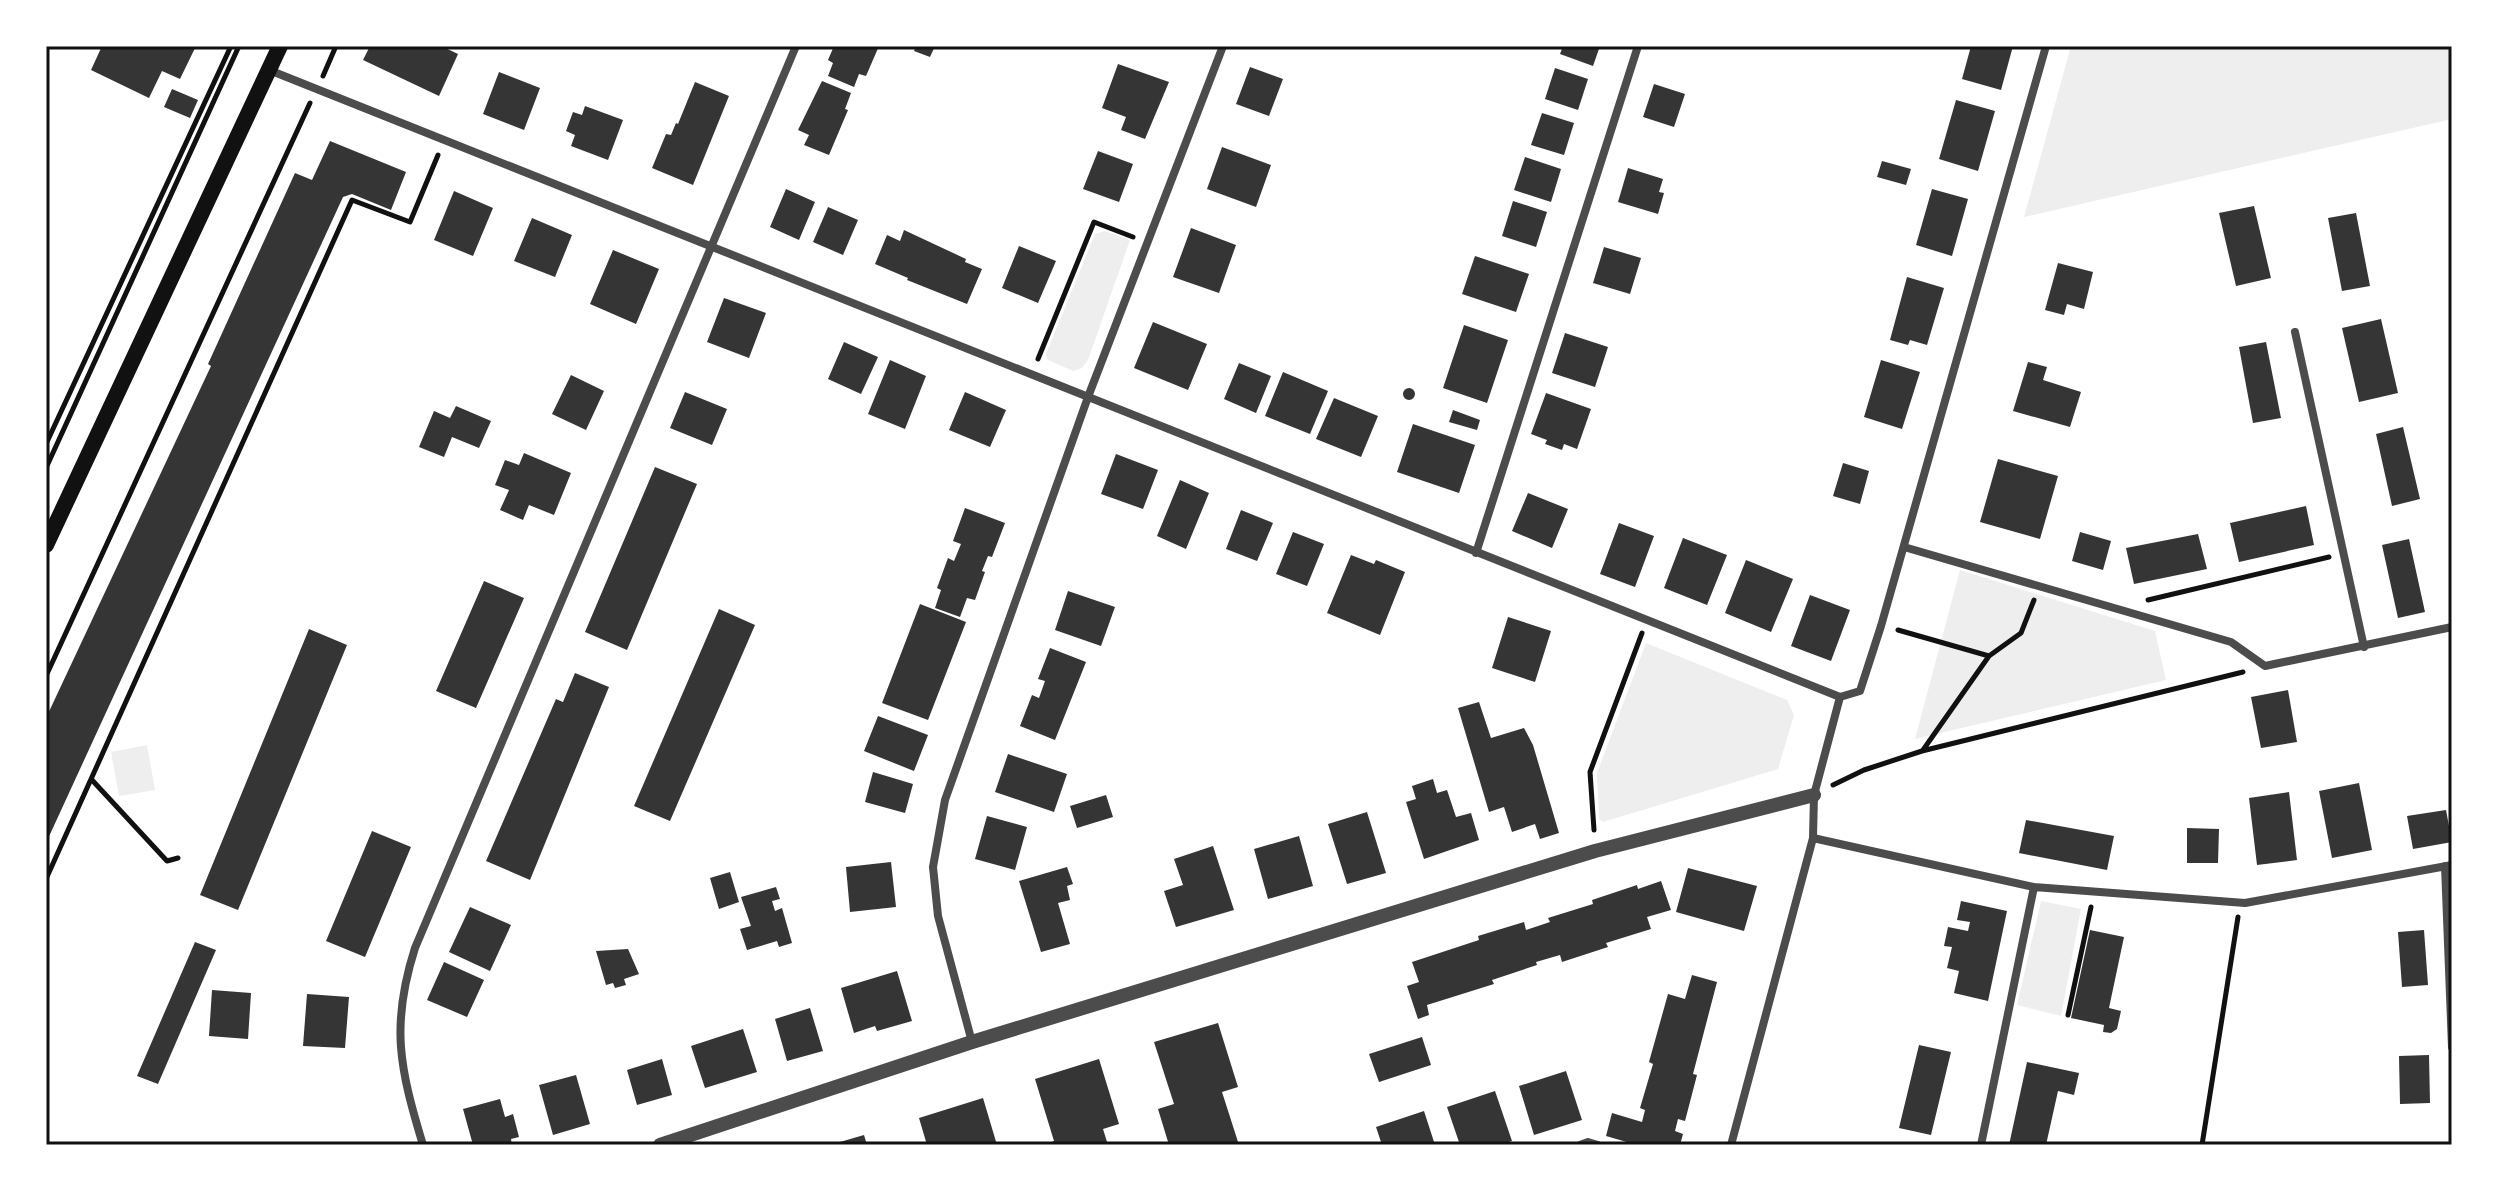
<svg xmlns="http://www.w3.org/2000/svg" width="2498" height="1191" font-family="Raleway,sans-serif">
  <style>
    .green { fill: #eee }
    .building { fill: #353535 }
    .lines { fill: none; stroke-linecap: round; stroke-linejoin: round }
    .path { stroke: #111; stroke-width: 5 }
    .minor { stroke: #4c4c4c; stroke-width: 8 }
    .tertiary { stroke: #4c4c4c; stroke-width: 14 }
    .secondary { stroke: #111; stroke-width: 16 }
    .neatline { fill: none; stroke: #111; stroke-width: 3 }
  </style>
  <rect width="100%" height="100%" fill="#fff"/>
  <path class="green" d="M2071 46H2452V119L2024 217Z
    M1105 231 1130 240 1088 360 1082 368 1073 371 1048 360 1046 354 1095 234Z
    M1960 570 2155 631 2166 680 1915 739Z
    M1646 643 1787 700 1794 715 1778 769 1603 822 1599 819 1597 773Z
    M147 745 155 790 119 796 111 752Z
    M2041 901 2081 909 2061 1016 2017 1005Z"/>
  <path class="building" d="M102 46H196L180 79 162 71 149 98 91 70Z
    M370 46H441L458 54 439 96 363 60Z
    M834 46H879L866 76 859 74 854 87 828 76 833 63 828 60Z
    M916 46H935L930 57 914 51Z
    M1563 46H1600L1593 66 1560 54Z
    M1971 46H2013L2001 90 1962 79Z
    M1118 64 1169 82 1145 139 1121 130 1126 117 1102 108Z
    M1250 67 1283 79 1269 116 1236 104Z
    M1555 68 1588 79 1578 110 1545 99Z
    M499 72 540 88 524 130 483 114Z
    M822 81 851 93 845 109 848 110 829 155 804 145 809 135 798 130Z
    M695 82 729 96 693 185 652 168 666 134 671 135 676 123 678 124Z
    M1654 84 1685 94 1674 127 1643 117Z
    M172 89 198 100 190 118 164 107Z
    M1956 100 1995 111 1978 171 1939 159Z
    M585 106 623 120 608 160 571 146 575 135 566 131 573 112 582 115Z
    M1542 113 1574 123 1564 155 1531 145Z
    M330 141 406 172 391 210 352 194 343 197 46 843V718L211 366 208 364 295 173 312 180Z
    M1222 147 1271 165 1256 207 1207 189Z
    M1098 151 1133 164 1119 202 1083 189Z
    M1525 157 1561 169 1551 202 1514 190Z
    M1882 161 1911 169 1906 185 1877 177Z
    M1628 168 1663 179 1659 192 1664 193 1658 214 1618 202Z
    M786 189 815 202 799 240 770 227Z
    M1932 189 1968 199 1952 256 1916 245Z
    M454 191 493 208 473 256 434 240Z
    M1513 201 1547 212 1536 247 1502 236Z
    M2254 206 2271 278 2236 286 2219 213Z
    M828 207 858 220 843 255 813 242Z
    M2356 213 2370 286 2342 291 2328 218Z
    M532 218 572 235 555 277 514 261Z
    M1191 228 1236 245 1219 293 1173 277Z
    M904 230 966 259 965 262 982 269 967 304 907 280 908 278 875 264 887 235 900 241Z
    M1019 246 1056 261 1038 303 1002 288Z
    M1604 247 1641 258 1630 294 1593 283Z
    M613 250 659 269 636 324 590 304Z
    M1475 256 1529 274 1516 312 1462 294Z
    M2058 263 2093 272 2084 309 2067 304 2064 315 2045 310Z
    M1907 277 1944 288 1927 345 1910 340 1908 345 1890 340Z
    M724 298 766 313 749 358 707 342Z
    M2381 319 2398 393 2359 402 2342 328Z
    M1153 322 1207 344 1188 390 1134 368Z
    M1464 325 1508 340 1487 403 1443 388Z
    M1565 333 1608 347 1595 387 1552 373Z
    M844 342 878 357 861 394 828 379Z
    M2266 342 2281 418 2253 423 2239 347Z
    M890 360 926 376 905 429 868 414Z
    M1881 360 1920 372 1902 429 1864 417Z
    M2028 362 2047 367 2043 380 2081 392 2070 427 2013 411Z
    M1239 363 1271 376 1256 413 1224 399Z
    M1283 372 1328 391 1310 434 1265 416Z
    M571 375 604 391 586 430 552 414Z
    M1403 394a6 6 0 1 1 12 0a6 6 0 1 1-12 0Z
    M685 392 727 409 712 445 670 428Z
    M965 392 1006 410 990 447 949 430Z
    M1546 393 1591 409 1577 449 1564 444 1562 450 1545 444 1547 440 1531 434Z
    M1334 398 1378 416 1361 457 1316 439Z
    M456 406 491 421 479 448 452 437 444 457 419 447 434 411 450 418Z
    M1453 410 1480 420 1477 430 1449 422Z
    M1413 424 1475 445 1459 493 1397 472Z
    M2403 427 2420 499 2392 506 2376 434Z
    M524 453 571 473 554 515 529 505 523 520 500 510 509 490 495 485 505 460 519 465Z
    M1116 454 1158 470 1143 509 1101 494Z
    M1998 459 2058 476 2040 539 1980 522Z
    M1843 463 1869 471 1860 504 1833 496Z
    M655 467 697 484 627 650 585 632Z
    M1180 480 1209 493 1186 549 1157 536Z
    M1528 493 1568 509 1552 548 1512 531Z
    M2306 506 2314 545 2239 562 2230 523Z
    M965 508 1005 523 992 557 988 556 982 571 985 572 975 600 967 598 960 617 935 608 941 590 937 588 948 558 954 561 961 544 953 541Z
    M1241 510 1273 523 1257 561 1226 549Z
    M1619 523 1654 536 1635 587 1600 574Z
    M1293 532 1324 544 1307 586 1276 574Z
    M2080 532 2111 541 2103 570 2072 561Z
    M2198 534 2207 569 2134 584 2126 548Z
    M1683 538 1727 555 1707 605 1664 588Z
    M2409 539 2425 612 2398 618 2382 545Z
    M1351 555 1374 564 1376 560 1405 572 1380 635 1327 613Z
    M1746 560 1793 579 1771 632 1725 613Z
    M484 581 524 598 476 708 436 691Z
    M1068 591 1115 607 1101 646 1055 630Z
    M1810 595 1850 610 1831 661 1791 646Z
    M920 604 966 622 928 720 882 703Z
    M719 609 755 625 670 821 634 806Z
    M1508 617 1551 631 1535 682 1492 668Z
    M309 629 347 645 238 910 200 895Z
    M1050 648 1086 662 1055 740 1020 726 1032 695 1039 698 1045 681 1038 679Z
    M575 673 609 687 530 880 486 861 556 699 563 702Z
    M2288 690 2297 742 2261 748 2251 697Z
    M1479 702 1491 738 1524 728 1533 745 1559 833 1540 839 1535 824 1512 832 1504 807 1489 812 1458 708Z
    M878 716 928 735 914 771 864 751Z
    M1008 754 1067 774 1054 812 995 792Z
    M873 772 913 784 905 813 865 802Z
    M1433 779 1437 793 1447 790 1456 817 1471 813 1479 840 1424 859 1406 802 1416 799 1412 786Z
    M2359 783 2372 850 2332 858 2319 791Z
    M2289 792 2297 860 2257 865 2249 798Z
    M1106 795 1113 817 1077 828 1070 806Z
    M2446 810 2452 842 2413 849 2407 816Z
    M1367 812 1386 873 1347 884 1328 824Z
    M987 816 1027 827 1015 870 975 859Z
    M2026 820 2114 836 2107 870 2019 853Z
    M2187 828 2219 829 2218 863H2187Z
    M372 831 411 847 365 957 326 941Z
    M1299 836 1313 886 1268 899 1254 849Z
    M1213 846 1234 910 1176 927 1164 891 1183 885 1174 859Z
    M891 862 896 907 850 912 846 867Z
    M1067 867 1073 884 1067 886 1070 900 1058 903 1070 944 1041 952 1019 881Z
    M1688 868 1757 886 1744 931 1676 912Z
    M730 872 739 902 719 909 710 878Z
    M1661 881 1671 910 1647 917 1651 929 1606 943 1608 947 1562 962 1560 955 1536 962 1537 965 1492 980 1494 984 1427 1005 1429 1015 1418 1019 1407 986 1419 982 1412 962 1479 940 1478 936 1524 922 1526 930 1550 922 1548 918 1593 904 1592 900 1637 885 1638 889Z
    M776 887 780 899 772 901 775 911 782 908 792 943 779 947 777 941 747 950 740 929 751 926 741 897Z
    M1961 901 2007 911 1988 1001 1954 993 1959 971 1947 968 1952 947 1944 946 1948 927 1968 931 1970 922 1957 920Z
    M470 907 511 925 490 971 449 952Z
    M2090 930 2124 937 2109 1008 2121 1011 2117 1029 2111 1033 2103 1032 2104 1025 2071 1018Z
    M2424 930 2428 985 2402 987 2398 932Z
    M195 942 216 950 158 1084 137 1076Z
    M628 949 639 974 624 979 626 985 615 988 613 983 606 985 596 951Z
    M444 962 484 980 467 1017 427 1000Z
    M897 971 912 1021 877 1031 875 1026 854 1033 841 988Z
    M1692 975 1717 982 1693 1074 1697 1075 1685 1121 1678 1119 1675 1131 1683 1134 1680 1145H1637L1606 1136 1612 1113 1642 1122 1645 1110 1640 1108 1653 1064 1649 1062 1668 994 1685 999Z
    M212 990 251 993 248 1039 209 1036Z
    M307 994 349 997 345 1048 303 1046Z
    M810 1008 823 1051 787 1061 775 1019Z
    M1218 1023 1238 1087 1222 1092 1239 1145H1169L1158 1109 1174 1104 1154 1042Z
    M743 1029 757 1072 705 1088 691 1046Z
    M1422 1037 1431 1065 1379 1082 1369 1054Z
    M1919 1045 1951 1052 1931 1135 1899 1128Z
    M2429 1055 2430 1103 2400 1104 2399 1056Z
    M662 1059 672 1095 637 1105 627 1070Z
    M1099 1059 1119 1124 1103 1129 1108 1145H1044L1054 1141 1035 1079Z
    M2027 1062 2079 1073 2074 1095 2058 1091 2046 1145H2009Z
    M1566 1071 1582 1120 1534 1135 1519 1086Z
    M576 1075 590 1124 553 1135 539 1085Z
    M1495 1091 1512 1141 1500 1145H1460L1447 1107Z
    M983 1098 997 1145H927L919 1118Z
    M500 1099 505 1117 513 1114 519 1137 511 1139 512 1145H473L463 1109Z
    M1424 1111 1435 1145H1382L1376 1127Z
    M864 1135 867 1145H833V1144Z"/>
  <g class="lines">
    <path class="path" d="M323 76 336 46
      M1038 359 1094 222 1133 237
      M46 444 231 46
      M46 468 239 46
      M2148 600 2329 557
      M1898 630 1989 656
      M46 676 310 103
      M1923 750 1989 656 2021 633 2034 600
      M92 780 167 861 178 858
      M1833 785 1864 770 1922 751 2243 672
      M1594 830 1590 772 1642 633
      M46 879 352 200 410 222 438 155
      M2068 1015 2091 907
      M2202 1145 2238 917"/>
    <path class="minor" d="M269 70 1840 697
      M2295 332 2364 647
      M1904 547 2231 642 2265 666 2452 627
      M1476 553 1638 46
      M1840 697 1860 691 1881 626 2046 46
      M1813 838 2034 887 2245 903 2452 865
      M2445 866 2452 1047
      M972 1042 938 916 933 867 945 800 1088 397 1223 46
      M423 1145C400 1069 390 1026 415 948L796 46
      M1580 1145 1588 1142 1598 1145
      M1731 1145 1813 838 1814 795 1840 697
      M1981 1145 2034 887"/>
    <path class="tertiary" d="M660 1145 972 1042 1595 851 1814 795"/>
    <path class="secondary" d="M46 545 280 46"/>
  </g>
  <rect width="2498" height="1191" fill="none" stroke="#ffffff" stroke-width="96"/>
  <rect x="48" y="48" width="2402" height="1095" class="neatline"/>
</svg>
